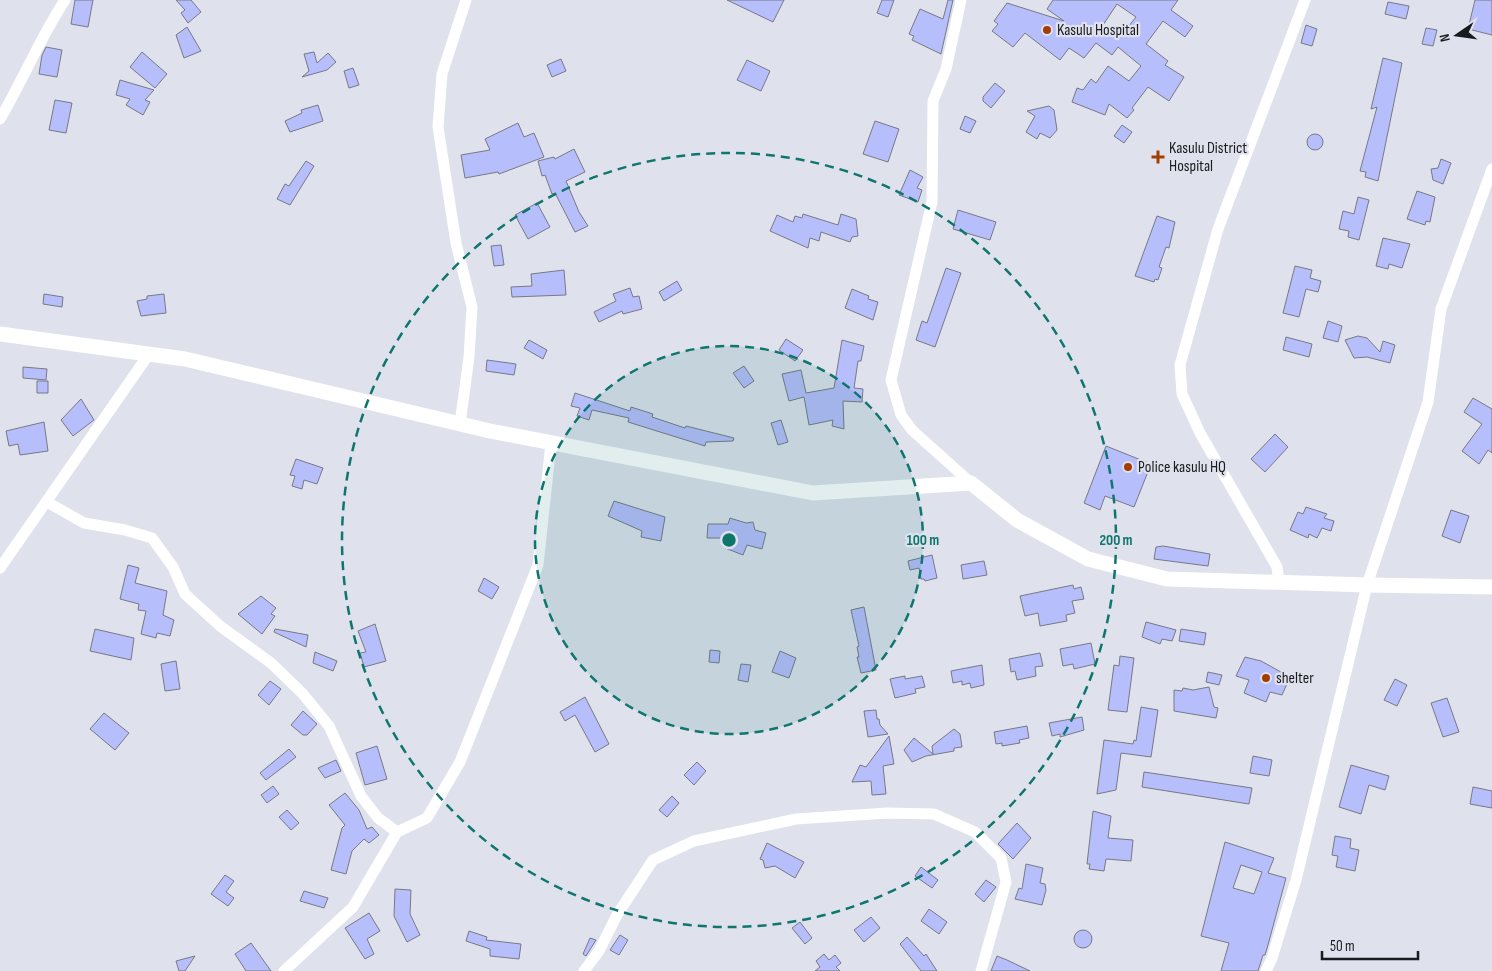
<svg xmlns="http://www.w3.org/2000/svg" width="1492" height="971" font-family="'Sofia Sans Condensed',sans-serif">
  <style>
    .building { fill: #b7befc; stroke: #787983; fill-rule: evenodd }
    .lines { fill: none; stroke-linecap: round; stroke-linejoin: round }
    .minor { stroke: #fff; stroke-width: 11 }
    .tertiary { stroke: #fff; stroke-width: 15 }
    .ring { fill: none; stroke: #0f766e; stroke-width: 2.5; stroke-dasharray: 9 6 }
    .poi-dot { fill: #a13d05; stroke: #dfe1ec; stroke-width: 2 }
    .labels { text-anchor: middle; dominant-baseline: central; stroke-width: 4.5; stroke-linejoin: round; paint-order: stroke }
    .poi-label { font-size: 16px; fill: #191a1d; stroke: #dfe1ec; text-anchor: start }
    .centre { fill: #0f766e; stroke: #dfe1ec; stroke-width: 2.5 }
    .ring-label { font-size: 15px; text-anchor: middle; font-weight: bold; fill: #0f766e; stroke: #dfe1ec; stroke-width: 4.5; stroke-linejoin: round; paint-order: stroke }
  </style>
  <rect width="100%" height="100%" fill="#dfe1ec"/>
  <path class="building" d="M75 0H93L88 27 71 24Z
    M176 0H191L201 12 188 23 181 13 185 10Z
    M727 0H784L773 22Z
    M882 0H894L888 17 877 13Z
    M948 0H953L941 54 912 40 914 36 909 34 920 9 943 19Z
    M1053 0H1178L1171 10 1193 26 1185 37 1163 21 1146 44 1168 61 1165 65 1184 77 1169 101 1148 87 1132 108 1134 110 1127 118 1109 104 1105 115 1072 102 1077 88 1083 90 1091 79 1096 83 1108 66 1129 81 1141 66 1118 47 1112 55 1096 43 1084 58 1069 48 1060 60 1025 33 1013 47 992 31 998 24 994 21 1007 3 1064 21 1047 9ZM1117 4 1136 17 1120 37 1103 25Z
    M1475 0H1492V35L1468 29Z
    M1388 2 1409 6 1406 19 1385 14Z
    M1306 25 1317 29 1312 46 1301 43Z
    M187 27 201 51 184 58 176 35Z
    M1426 28 1437 30 1433 46 1422 44Z
    M46 47 62 50 57 77 39 74 42 55Z
    M142 52 167 74 155 88 130 67Z
    M314 52 317 63 328 53 336 62 327 70 302 77 309 71 304 54Z
    M1383 58 1402 63 1378 181 1365 177 1366 172 1360 171 1377 107 1371 109Z
    M561 59 566 71 552 77 547 65Z
    M747 60 770 71 761 91 737 80Z
    M353 68 359 85 349 88 344 71Z
    M120 80 154 90 145 100 150 102 143 115 126 105 130 99 116 95Z
    M995 83 1005 91 991 108 983 101V97Z
    M55 100 72 103 66 133 49 130Z
    M318 105 323 121 290 132 285 121 302 113 301 110Z
    M1049 106 1054 110 1057 130 1050 138 1040 133 1037 139 1026 132 1035 116 1027 111Z
    M965 116 976 121 970 133 960 129Z
    M875 121 899 129 888 162 863 154Z
    M518 123 524 137 534 133 544 157 499 174 498 172 465 178 461 155 490 150 485 139Z
    M1122 125 1132 132 1124 143 1114 136Z
    M1307 142a8 8 0 1 1 16 0a8 8 0 1 1-16 0Z
    M574 149 585 172 566 181 579 212 588 226 575 232 555 193 552 194 545 175 542 176 538 161 554 157 555 159Z
    M1441 159 1451 163 1443 184 1433 180 1431 169 1438 168Z
    M306 161 314 166 290 205 277 199 285 184 289 186Z
    M910 170 923 177 917 188 922 190 918 202 899 195Z
    M1417 191 1435 197 1430 222 1426 221 1425 225 1407 219Z
    M1358 197 1369 200 1359 240 1348 237 1349 231 1339 229 1343 211 1354 214Z
    M537 203 550 227 528 239 515 215Z
    M958 210 996 222 990 240 953 229Z
    M803 214 838 225 841 214 856 219 858 236 852 237 850 242 821 232 819 241 810 238 808 248 770 231 777 215 793 222 795 216 802 218Z
    M1157 216 1175 222 1169 248 1166 247 1159 267 1162 268 1158 280 1155 279 1154 282 1135 276Z
    M1383 238 1410 244 1402 268 1389 264 1388 269 1376 266Z
    M501 245 504 265 494 266 491 246Z
    M1295 266 1312 270 1310 278 1321 281 1318 292 1306 289 1299 317 1283 313Z
    M946 268 961 273 935 347 916 340 922 321 927 323Z
    M564 270 566 295 512 297 511 287 532 286 531 274Z
    M677 281 682 290 664 301 659 292Z
    M630 288 633 297 639 296 642 309 623 314 622 311 599 322 594 312 616 301 613 294Z
    M852 289 869 296 868 299 878 302 873 320 845 308Z
    M44 294 63 297 62 307 43 304Z
    M164 294 166 313 141 316 137 301 147 299V296Z
    M1328 321 1342 326 1338 342 1323 338Z
    M1358 336 1367 338 1380 352 1383 341 1395 345 1390 363 1367 357 1354 358 1345 340Z
    M1286 337 1312 344 1309 357 1283 350Z
    M786 339 803 350 795 361 779 350Z
    M529 340 547 350 543 359 524 348Z
    M842 340 864 346 861 361H858L854 388 863 389 862 402 843 401 844 429 832 426 833 420 809 425 804 397 789 401 782 374 801 370 806 393 834 388Z
    M487 360 516 364 514 375 486 371Z
    M744 366 754 381 744 388 733 373Z
    M23 367 47 369 46 380 23 378Z
    M37 381H48V393H37Z
    M575 393 630 411 631 407 653 414 652 417 685 428 686 426 734 438 733 441 706 442 705 446 628 422 629 418 592 410 589 420 577 416 580 408 571 406Z
    M1473 398 1492 409V453L1488 450 1479 464 1462 451 1482 424 1464 412Z
    M81 399 94 420 73 436 61 420Z
    M781 420 788 442 778 445 771 423Z
    M44 422 48 451 20 455 18 444 9 446 6 431Z
    M1275 434 1288 447 1265 472 1251 459Z
    M1106 446 1151 464 1134 507 1105 496 1100 510 1084 503Z
    M296 459 323 468 317 484 304 480 302 489 292 486 295 476 290 475Z
    M614 501 665 517 661 541 641 537 642 531 608 516Z
    M1306 507 1327 514 1324 518 1334 521 1331 531 1322 528 1317 538 1309 534 1308 538 1290 530 1298 512 1303 514Z
    M1451 510 1469 516 1460 543 1442 536Z
    M730 518 746 523 753 522 755 530 766 533 762 549 747 545 743 555 725 548 729 538H707L708 524H728Z
    M1163 546 1210 554 1208 566 1154 559 1156 547Z
    M932 555 937 578 925 581 924 579H921L919 568 910 570 908 561Z
    M984 561 987 575 963 579 961 565Z
    M128 565 139 568 135 583 167 591 163 615 174 620 170 636 157 633 156 638 141 634 146 611 138 610 139 604 120 599Z
    M484 578 499 587 492 599 478 591Z
    M1073 585 1074 589 1081 587 1084 599 1072 601 1075 613 1066 615 1067 621 1040 626 1038 613 1025 616 1020 596Z
    M261 596 276 608 271 614 275 616 262 634 238 614Z
    M864 607 876 670 861 673 857 657H859L857 647 859 646 851 610Z
    M1146 622 1176 630 1172 641 1162 639 1160 644 1142 637Z
    M375 624 386 661 364 667 360 653 366 652 358 631Z
    M95 629 134 638 131 660 90 651Z
    M275 629 308 635 306 647 274 632Z
    M1181 629 1206 633 1204 645 1179 641Z
    M1091 643 1095 664 1074 669 1073 664 1063 666 1060 649Z
    M710 650 720 651 719 663 709 662Z
    M780 651 796 658 789 678 772 672Z
    M315 652 337 661 333 671 313 663Z
    M1040 653 1043 666 1035 667 1036 676 1017 680 1015 671 1011 672 1009 659Z
    M1120 656 1134 658 1127 712 1108 710 1114 665 1119 666Z
    M1245 657 1261 661 1290 677 1282 695 1270 692 1266 702 1244 693 1249 680 1236 676Z
    M176 661 180 689 165 691 161 664Z
    M741 664 751 665 748 682 738 680Z
    M982 665 984 685 971 688 970 683 962 685V681L953 683 951 671Z
    M1208 672 1222 675 1219 685 1206 682Z
    M905 676V679L922 676 925 687 915 689 916 693 895 698 890 679Z
    M1395 679 1407 685 1397 706 1384 700Z
    M270 681 281 689 269 705 258 695Z
    M1209 687 1214 707 1218 708 1216 718 1174 711V690L1182 691 1183 688 1193 690Z
    M585 697 609 744 595 752 575 715 565 721 560 712Z
    M1447 698 1459 732 1443 737 1431 703Z
    M1141 707 1158 710 1151 757 1121 753 1116 790 1097 794 1104 740 1133 744 1134 740 1136 741Z
    M876 710 877 719H879L880 725 888 734 868 737 864 711Z
    M303 711 317 724 307 735H303L291 725Z
    M104 713 129 733 115 750 90 729Z
    M1082 717 1084 730 1060 737V734L1052 736 1049 723Z
    M1027 726 1029 738 1019 740 1020 743 1002 746V743L996 744 994 732Z
    M954 729 960 734 962 747 954 748V751L926 756 912 762 904 750 914 738 933 754 932 746Z
    M889 736 894 764 883 766 886 794 872 795 871 781 852 782 860 765 866 767Z
    M377 746 387 779 365 785 356 753Z
    M289 749 296 757 266 780 260 773Z
    M1253 756 1272 760 1269 776 1250 773Z
    M336 760 341 771 325 778 318 768Z
    M697 762 706 771 694 785 684 775Z
    M1351 765 1389 776 1385 790 1369 785 1361 814 1339 807Z
    M1144 772 1252 788 1249 804 1142 787Z
    M273 786 279 794 267 803 261 795Z
    M1473 787 1492 791V808L1470 804Z
    M345 793 359 810 367 829 372 827 379 835 369 843 364 839 352 851 346 874 331 870 342 828 345 825 329 805Z
    M672 796 679 803 667 817 659 810Z
    M287 810 299 823 291 830 279 817Z
    M1093 811 1111 816 1108 838 1133 840 1131 861 1106 859 1104 871 1089 869 1090 864H1087Z
    M1017 823 1031 838 1013 859 998 844Z
    M1335 836 1351 839 1350 848 1359 850 1355 871 1336 867 1338 856 1332 855Z
    M1225 842 1274 858 1268 873 1286 878 1268 945 1265 955H1263L1258 971H1221L1229 943 1201 936ZM1241 865 1262 872 1254 894 1233 888Z
    M767 843 804 862 795 878 775 866 765 868 763 860 760 859Z
    M1026 864 1043 868 1040 883 1045 884 1046 890 1042 905 1015 899 1019 888 1022 889Z
    M921 867 938 880 932 888 915 876Z
    M225 875 234 881 226 892 234 898 228 906 211 894Z
    M986 880 996 887 984 902 975 894Z
    M395 889 411 890 410 914 420 935 407 942 394 916Z
    M304 891 328 898 324 908 300 901Z
    M929 909 947 922 939 934 921 921Z
    M369 913 380 931 367 939 374 954 365 959 345 928Z
    M871 917 880 928 864 942 854 930Z
    M800 922 812 938 805 944 792 928Z
    M1074 939a9 9 0 1 1 18 0a9 9 0 1 1-18 0Z
    M469 931 487 937 486 940 521 944 519 959 490 956V949L466 941Z
    M620 935 628 940 619 955 610 950Z
    M907 937 924 956 926 954 937 971H921L900 944Z
    M590 938 596 940 586 956 583 954Z
    M251 943 271 971H246L235 954Z
    M824 954 829 960 835 955 841 963 836 967 840 971H815L820 967 816 961Z
    M195 956 185 971H179L176 961Z
    M997 956 1007 960 1030 971H991Z"/>
  <g class="lines">
    <path class="minor" d="M961 0 946 69 933 101 932 202 891 380 901 415 912 430 971 483
      M0 119C23 80 40 38 65 0
      M460 424 469 357 472 307 456 243 438 127 442 74 466 0
      M47 502 84 523 125 530 152 538 173 567 185 594 220 626 271 663 302 693 329 726 361 796 378 818 397 832 427 818 460 762 538 565 551 443
      M0 568 149 354
      M1279 582 1277 567 1200 433 1182 394 1180 365 1218 229 1305 0
      M284 971 353 907 397 832
      M584 971 599 951 617 915 653 860 694 841 796 819 887 813 934 814 975 832 1001 858 1006 882 981 971
      M1266 971 1272 958 1296 880 1367 585 1428 402 1441 309 1492 169"/>
    <path class="tertiary" d="M0 334 185 359 490 431 813 493 971 483 1017 520 1088 559 1167 579 1367 585 1492 587"/>
  </g>
  <circle cx="729" cy="540" r="194" fill="#0f766e" fill-opacity=".12"/>
  <g class="ring">
    <circle cx="729" cy="540" r="194"/>
    <circle cx="729" cy="540" r="387"/>
  </g>
  <g class="poi-dot">
    <circle cx="1047" cy="30" r="5"/>
    <path d="M1155.5 149.5h5v5h5v5h-5v5h-5v-5h-5v-5h5z"/>
    <circle cx="1128" cy="467" r="5"/>
    <circle cx="1266" cy="678" r="5"/>
  </g>
  <g class="labels">
    <g class="poi-label">
      <text x="1057" y="30">Kasulu Hospital</text>
      <text x="1169" y="148">Kasulu District<tspan x="1169" dy="18">Hospital</tspan></text>
      <text x="1138" y="467">Police kasulu HQ</text>
      <text x="1276" y="678">shelter</text>
    </g>
  </g>
  <circle cx="729" cy="540" r="8" class="centre"/>
  <g class="ring-label">
    <text x="923" y="545">100 m</text>
    <text x="1116" y="545">200 m</text>
  </g>
  <g transform="translate(1457 35) rotate(257)" stroke="#dfe1ec" stroke-width="4" paint-order="stroke">
  <path d="M0-4L9 19L0 12L-9 19Z" fill="#191a1d"/>
  <text y="-8" font-size="14" font-weight="bold" text-anchor="middle" fill="#191a1d">N</text>
  </g>
  <path d="M1322 951v8h96v-8" fill="none" stroke="#191a1d" stroke-width="2.5"/>
  <text x="1330" y="951" font-size="15" fill="#191a1d" stroke="#dfe1ec" stroke-width="4" paint-order="stroke">50 m</text>
</svg>
